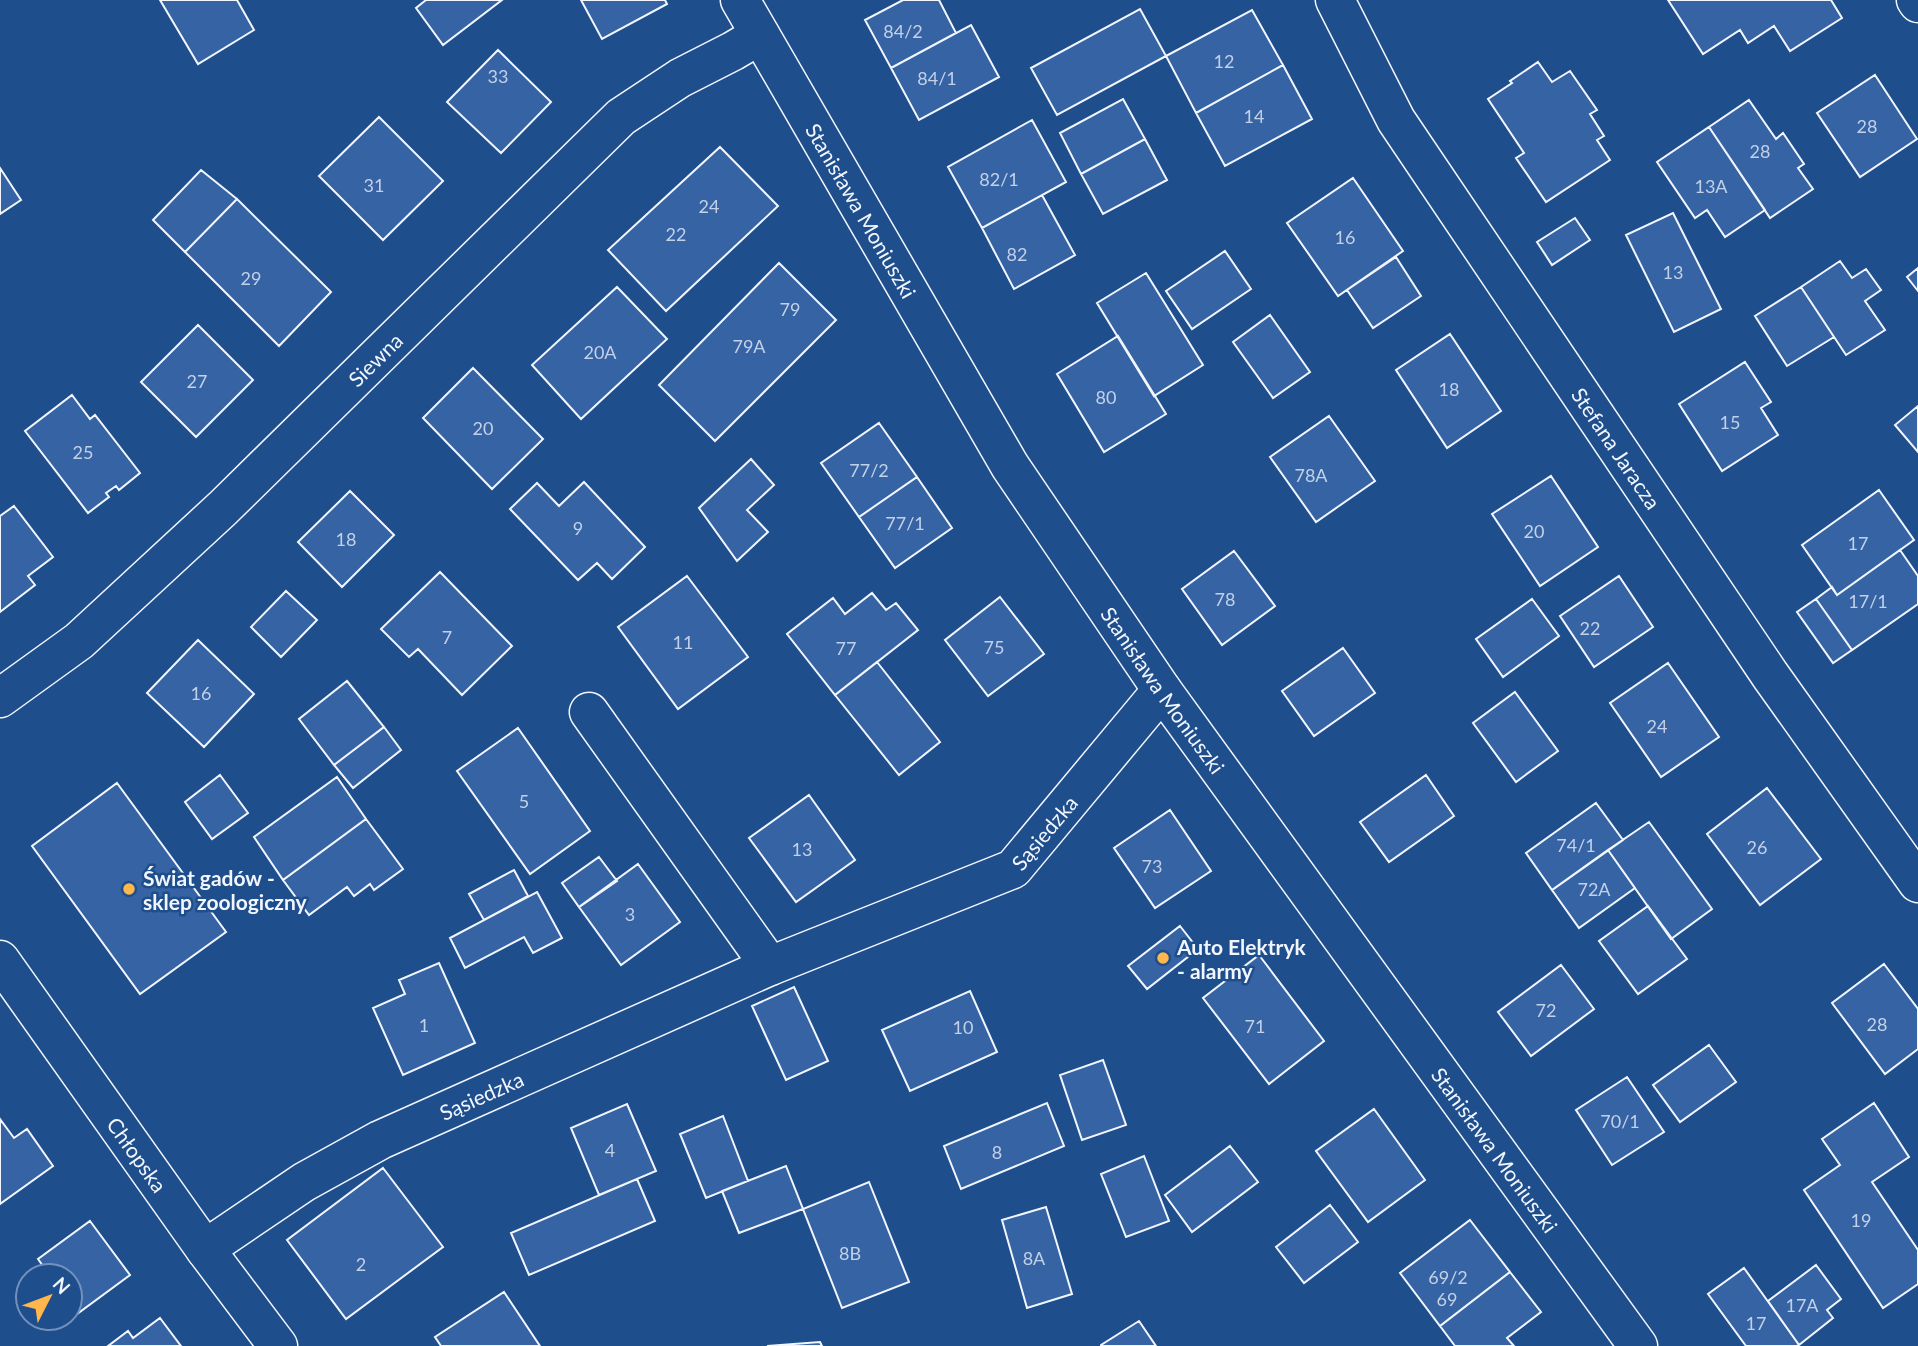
<svg xmlns="http://www.w3.org/2000/svg" width="1918" height="1346" font-family="Lato,sans-serif">
  <style>
    .building { fill: #3563a3; stroke: #f2f6ff; stroke-width: 2 }
    .lines { fill: none; stroke-linecap: round; stroke-linejoin: round }
    .minor-casing { stroke: #f2f6ff; stroke-width: 41 }
    .minor { stroke: #1f4e8c; stroke-width: 38 }
    .poi-dot { fill: #ffb74d; stroke: #1f4e8c; stroke-width: 2.5 }
    .labels { text-anchor: middle; dominant-baseline: central; stroke-width: 5; stroke-linejoin: round; paint-order: stroke }
    .number-label { font-size: 18px; fill: #c3d1e8 }
    .street-label { font-size: 21px; fill: #f2f6ff; stroke: #1f4e8c }
    .poi-label { font-size: 21px; font-weight: bold; fill: #f2f6ff; stroke: #1f4e8c; text-anchor: start }
  </style>
  <rect width="100%" height="100%" fill="#1f4e8c"/>
  <path class="building" d="M160 0H237L254 30 198 64Z
    M426 0H502L443 45 416 8Z
    M581 0H665L667 4 602 39Z
    M903 0H939L956 33 891 68 865 20Z
    M1668 0H1831L1842 18 1790 51 1774 26 1748 43 1740 30 1703 54Z
    M1140 9 1166 56 1057 115 1031 68Z
    M1252 10 1283 65 1196 113 1166 56Z
    M971 25 999 77 919 120 891 68Z
    M498 50 551 102 501 153 447 102Z
    M1538 62 1552 82 1570 71 1597 110 1590 114 1604 136 1597 140 1610 160 1546 202 1516 158 1524 153 1488 99 1512 83 1510 81Z
    M1283 65 1312 119 1225 166 1196 113Z
    M1875 75 1917 139 1860 177 1817 113Z
    M1123 99 1145 139 1081 174 1060 133Z
    M1749 100 1776 139 1783 133 1804 164 1798 168 1813 189 1770 218 1709 127Z
    M379 117 443 181 383 240 319 176Z
    M1032 120 1066 182 982 228 948 167Z
    M1709 127 1765 210 1725 237 1707 210 1695 218 1657 162Z
    M1145 139 1167 180 1103 214 1081 174Z
    M720 147 778 206 666 311 608 250Z
    M0 168 21 200 0 214Z
    M201 170 237 199 185 252 153 220Z
    M1353 178 1403 251 1338 296 1287 223Z
    M1042 195 1075 255 1014 289 982 228Z
    M237 199 331 292 279 346 185 252Z
    M1673 213 1721 309 1674 332 1626 235Z
    M1575 218 1590 240 1552 265 1537 242Z
    M1225 251 1251 289 1192 329 1166 291Z
    M1396 257 1421 296 1373 328 1347 290Z
    M1840 261 1852 278 1866 269 1881 290 1865 301 1885 330 1846 355 1801 287Z
    M779 263 836 320 715 441 659 385Z
    M1918 268V291L1907 277Z
    M1146 273 1203 365 1154 396 1097 303Z
    M617 287 667 339 581 419 532 365Z
    M1801 287 1834 337 1787 366 1755 316Z
    M1270 315 1310 372 1273 398 1233 342Z
    M198 325 253 380 196 437 141 382Z
    M1450 334 1501 411 1447 448 1396 370Z
    M1118 336 1166 414 1104 452 1057 374Z
    M1745 362 1771 402 1761 408 1778 435 1722 471 1679 404Z
    M473 368 543 439 492 489 423 418Z
    M72 395 90 419 95 415 140 473 119 490 116 486 106 493 109 497 88 513 25 431Z
    M1918 406V452L1895 425Z
    M1329 416 1375 481 1316 522 1270 457Z
    M879 423 917 477 859 517 821 463Z
    M751 459 774 485 747 510 768 532 737 561 699 508Z
    M1551 476 1598 547 1540 586 1492 514Z
    M917 477 952 528 895 568 859 517Z
    M584 482 645 547 612 579 597 563 578 580 510 509 537 483 559 506Z
    M1879 490 1914 540 1837 595 1802 545Z
    M350 491 394 535 342 587 298 542Z
    M14 506 53 557 28 576 35 585 0 612V516Z
    M1900 550 1918 576V604L1852 650 1816 599 1832 587 1837 595Z
    M1234 551 1275 606 1222 645 1182 589Z
    M440 572 512 646 462 695 418 649 409 657 381 629Z
    M687 576 748 657 678 709 618 627Z
    M1619 576 1653 627 1594 667 1560 616Z
    M286 591 317 620 281 657 251 627Z
    M872 593 886 610 896 603 918 630 835 695 787 634 833 598 845 614Z
    M1000 597 1044 654 988 696 945 640Z
    M1532 599 1559 636 1503 677 1476 639Z
    M1816 599 1852 650 1833 663 1797 612Z
    M198 640 254 694 204 747 147 693Z
    M1343 648 1375 693 1314 736 1282 691Z
    M877 662 940 742 899 775 835 695Z
    M1668 663 1719 737 1661 777 1610 703Z
    M347 681 384 727 334 765 299 719Z
    M1515 692 1558 751 1516 782 1473 723Z
    M384 727 401 750 353 788 334 765Z
    M518 728 590 831 530 874 457 771Z
    M220 775 248 813 212 839 185 802Z
    M1426 775 1454 816 1389 862 1360 822Z
    M337 777 366 819 283 880 254 837Z
    M117 783 226 932 140 994 32 846Z
    M1767 788 1821 859 1760 905 1707 834Z
    M809 795 855 860 796 902 749 838Z
    M1596 803 1623 840 1552 890 1526 853Z
    M1170 810 1211 871 1155 908 1114 848Z
    M366 819 403 869 374 890 370 884 354 896 347 887 309 915 283 880Z
    M1649 822 1712 909 1671 939 1608 850Z
    M1608 850 1635 888 1579 928 1552 890Z
    M599 857 617 881 579 907 562 883Z
    M638 864 680 922 621 965 579 907Z
    M514 870 528 896 484 920 469 894Z
    M537 892 562 938 533 953 524 937 465 968 450 938Z
    M1648 906 1687 959 1638 994 1599 941Z
    M1180 926 1198 949 1147 989 1128 966Z
    M1259 955 1324 1041 1269 1084 1203 998Z
    M439 963 475 1043 403 1075 373 1008 405 994 399 980Z
    M1884 964 1918 1009V1049L1885 1074 1832 1003Z
    M1561 965 1594 1009 1531 1056 1498 1012Z
    M794 987 828 1061 786 1080 752 1006Z
    M970 991 997 1052 910 1091 882 1030Z
    M1709 1045 1736 1082 1680 1122 1653 1085Z
    M1103 1060 1126 1125 1082 1140 1060 1075Z
    M1627 1077 1664 1132 1612 1165 1576 1110Z
    M1047 1103 1064 1146 961 1189 944 1146Z
    M1874 1103 1909 1157 1872 1182 1918 1250V1284L1883 1308 1804 1190 1840 1165 1822 1139Z
    M627 1104 656 1171 599 1195 571 1128Z
    M1374 1109 1425 1180 1368 1222 1316 1151Z
    M723 1116 748 1181 706 1198 680 1134Z
    M0 1119 14 1138 27 1129 53 1166 0 1204Z
    M1230 1146 1258 1182 1192 1232 1165 1195Z
    M1144 1156 1169 1221 1126 1237 1101 1174Z
    M786 1166 803 1209 739 1233 722 1191Z
    M383 1168 443 1247 346 1319 287 1240Z
    M637 1179 655 1221 529 1275 511 1233Z
    M869 1182 909 1282 842 1308 803 1209Z
    M1330 1205 1358 1242 1304 1283 1276 1247Z
    M1046 1207 1072 1294 1027 1308 1002 1220Z
    M1470 1220 1510 1272 1440 1326 1400 1273Z
    M90 1221 130 1275 77 1314 70 1304V1276H50L38 1259Z
    M1816 1265 1841 1299 1827 1310 1833 1318 1799 1345 1768 1301Z
    M1744 1268 1799 1345 1797 1346H1746L1708 1294Z
    M1510 1272 1541 1312 1507 1338 1514 1346H1455L1440 1326Z
    M504 1292 540 1346H441L435 1337Z
    M160 1318 181 1346H108L128 1331 133 1338Z
    M1139 1321 1156 1346H1101V1345Z
    M820 1342 822 1346H767Z"/>
  <g class="lines">
    <defs>
      <g id="minor">
        <path id="s1" d="M740 0 1010 466 1162 690 1638 1346"/>
        <path id="s2" d="M1335 0 1396 120 1770 675 1918 883"/>
        <path d="M1916 0 1918 3"/>
        <path id="s3" d="M0 698 79 641 223 508 621 117 680 78 733 51 760 35"/>
        <path d="M589 712 770 966"/>
        <path id="s4" d="M0 960 205 1249 278 1346"/>
        <path id="s5" d="M205 1249 304 1182 380 1140 770 966 1013 869 1162 690"/>
      </g>
    </defs>
    <use href="#minor" class="minor-casing"/>
    <use href="#minor" class="minor"/>
  </g>
  <g class="poi-dot">
    <circle cx="129" cy="889" r="7"/>
    <circle cx="1163" cy="958" r="7"/>
  </g>
  <g class="labels">
    <g class="number-label">
      <text x="903" y="31">84/2</text>
      <text x="1224" y="61">12</text>
      <text x="498" y="76">33</text>
      <text x="937" y="78">84/1</text>
      <text x="1254" y="116">14</text>
      <text x="1867" y="126">28</text>
      <text x="1760" y="151">28</text>
      <text x="999" y="179">82/1</text>
      <text x="374" y="185">31</text>
      <text x="1711" y="186">13A</text>
      <text x="709" y="206">24</text>
      <text x="676" y="234">22</text>
      <text x="1345" y="237">16</text>
      <text x="1017" y="254">82</text>
      <text x="1673" y="272">13</text>
      <text x="251" y="278">29</text>
      <text x="790" y="309">79</text>
      <text x="749" y="346">79A</text>
      <text x="600" y="352">20A</text>
      <text x="197" y="381">27</text>
      <text x="1449" y="389">18</text>
      <text x="1106" y="397">80</text>
      <text x="1730" y="422">15</text>
      <text x="483" y="428">20</text>
      <text x="83" y="452">25</text>
      <text x="869" y="470">77/2</text>
      <text x="1311" y="475">78A</text>
      <text x="905" y="523">77/1</text>
      <text x="578" y="528">9</text>
      <text x="1534" y="531">20</text>
      <text x="346" y="539">18</text>
      <text x="1858" y="543">17</text>
      <text x="1225" y="599">78</text>
      <text x="1868" y="601">17/1</text>
      <text x="1590" y="628">22</text>
      <text x="447" y="637">7</text>
      <text x="683" y="642">11</text>
      <text x="994" y="647">75</text>
      <text x="846" y="648">77</text>
      <text x="201" y="693">16</text>
      <text x="1657" y="726">24</text>
      <text x="524" y="801">5</text>
      <text x="1576" y="845">74/1</text>
      <text x="1757" y="847">26</text>
      <text x="802" y="849">13</text>
      <text x="1152" y="866">73</text>
      <text x="1594" y="889">72A</text>
      <text x="630" y="914">3</text>
      <text x="1546" y="1010">72</text>
      <text x="1877" y="1024">28</text>
      <text x="424" y="1025">1</text>
      <text x="1255" y="1026">71</text>
      <text x="963" y="1027">10</text>
      <text x="1620" y="1121">70/1</text>
      <text x="610" y="1150">4</text>
      <text x="997" y="1152">8</text>
      <text x="1861" y="1220">19</text>
      <text x="850" y="1253">8B</text>
      <text x="1034" y="1258">8A</text>
      <text x="361" y="1264">2</text>
      <text x="1448" y="1277">69/2</text>
      <text x="1447" y="1299">69</text>
      <text x="1802" y="1305">17A</text>
      <text x="1756" y="1323">17</text>
    </g>
    <g class="street-label">
      <text stroke="none"><textPath href="#s1" startOffset="243">Stanisława Moniuszki</textPath></text>
      <text stroke="none"><textPath href="#s3" startOffset="506">Siewna</textPath></text>
      <text stroke="none"><textPath href="#s2" startOffset="530">Stefana Jaracza</textPath></text>
      <text stroke="none"><textPath href="#s1" startOffset="810">Stanisława Moniuszki</textPath></text>
      <text stroke="none"><textPath href="#s5" startOffset="943">Sąsiedzka</textPath></text>
      <text stroke="none"><textPath href="#s5" startOffset="317">Sąsiedzka</textPath></text>
      <text stroke="none"><textPath href="#s1" startOffset="1377">Stanisława Moniuszki</textPath></text>
      <text stroke="none"><textPath href="#s4" startOffset="238">Chłopska</textPath></text>
    </g>
    <g class="poi-label">
      <text x="143" y="877">Świat gadów -<tspan x="143" dy="24">sklep zoologiczny</tspan></text>
      <text x="1177" y="946">Auto Elektryk<tspan x="1177" dy="24">- alarmy</tspan></text>
    </g>
  </g>
  <g transform="translate(49 1297) rotate(48)"><circle r="33" fill="#1f4e8c" stroke="#7391ba" stroke-width="2"/>
  <path d="M0-5L12 26L0 18L-12 26Z" fill="#ffb74d"/>
  <text y="-10" font-size="19" font-weight="bold" text-anchor="middle" fill="#f2f6ff">N</text>
  </g>
</svg>
